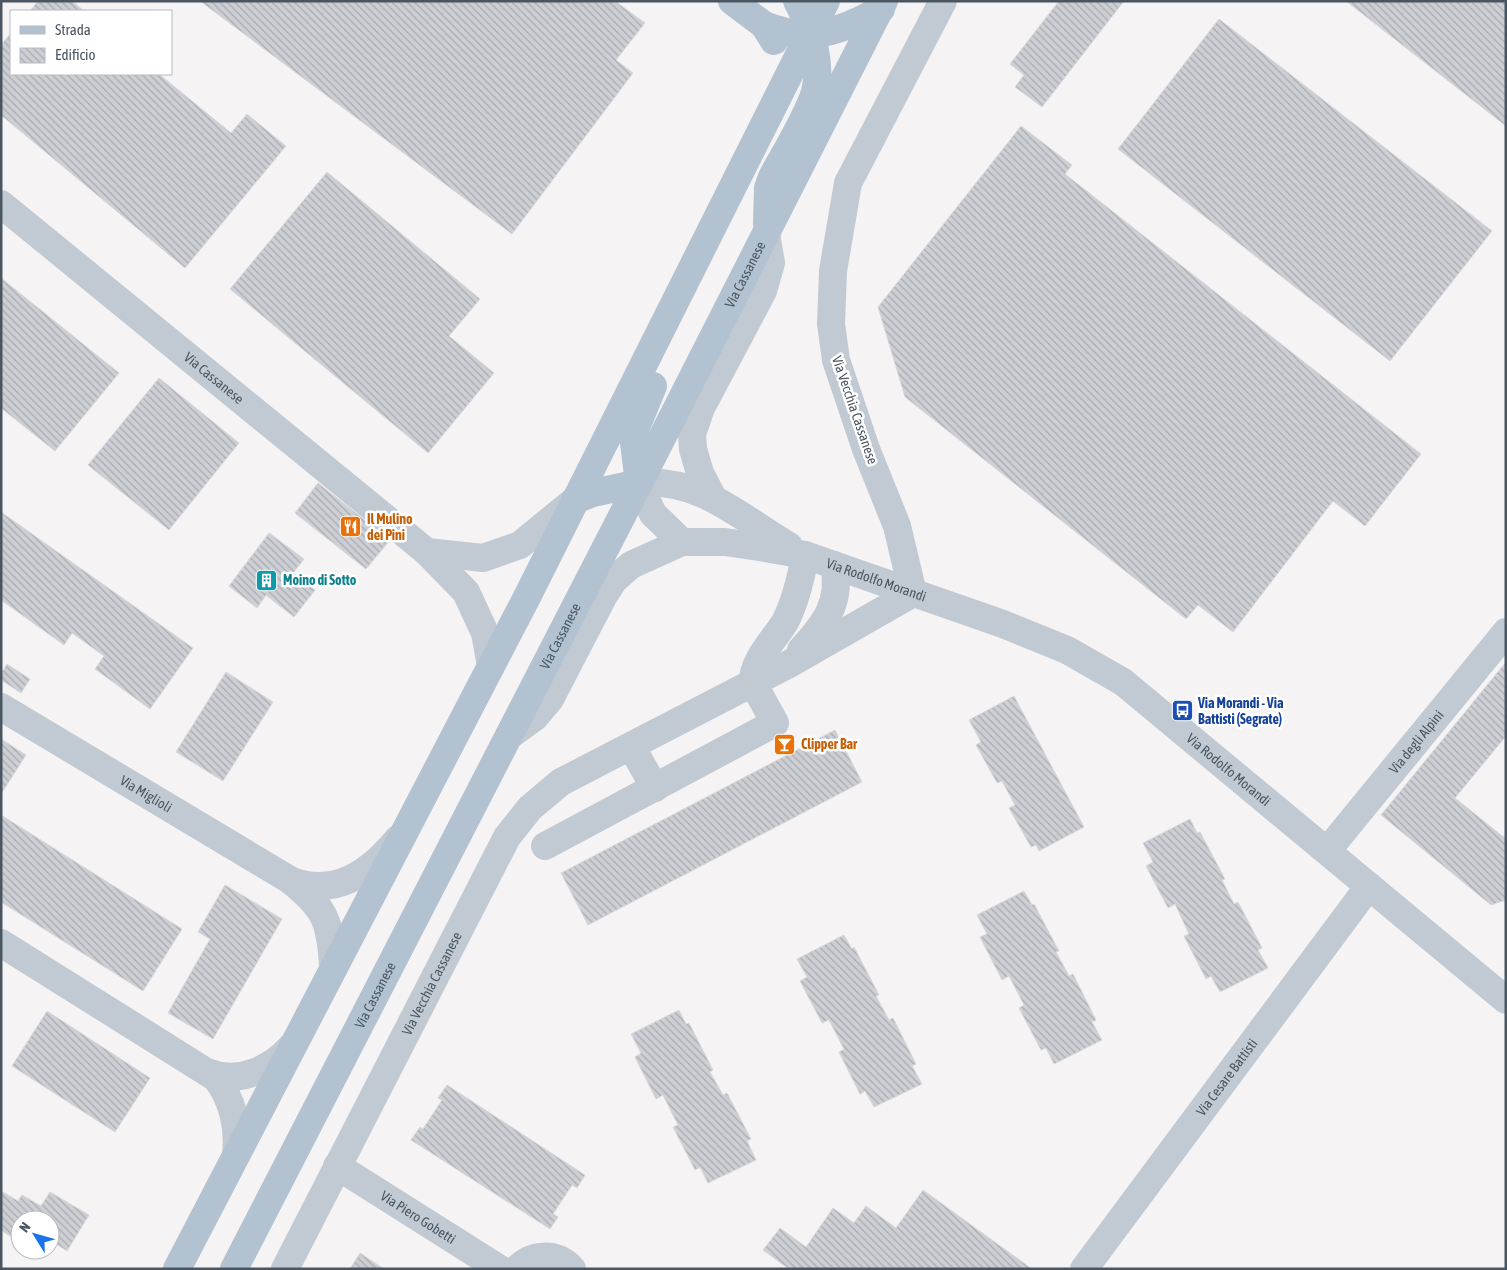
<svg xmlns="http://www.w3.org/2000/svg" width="1507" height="1270" font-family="'Asap Condensed',sans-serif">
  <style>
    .building { fill: url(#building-back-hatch); stroke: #d7d9de }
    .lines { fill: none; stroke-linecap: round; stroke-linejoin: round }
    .minor { stroke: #c1cad2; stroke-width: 28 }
    .major { stroke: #b3c2d1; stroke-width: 28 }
    .labels { text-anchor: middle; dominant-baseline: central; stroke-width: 5; stroke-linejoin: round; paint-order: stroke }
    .street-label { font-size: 14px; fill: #4a5661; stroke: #fff }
    .food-label { font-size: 14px; font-weight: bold; fill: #c56008; stroke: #fff; text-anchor: start }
    .culture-label { font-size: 14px; font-weight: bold; fill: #0d838f; stroke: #fff; text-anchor: start }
    .transit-label { font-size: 14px; font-weight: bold; fill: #164399; stroke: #fff; text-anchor: start }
  </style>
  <defs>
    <pattern id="building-back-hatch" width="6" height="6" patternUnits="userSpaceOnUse" patternTransform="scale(1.25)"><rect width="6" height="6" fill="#cdcfd5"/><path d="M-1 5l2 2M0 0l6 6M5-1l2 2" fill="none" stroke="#a8abb0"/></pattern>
  </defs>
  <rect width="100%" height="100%" fill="#f5f3f3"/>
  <path class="building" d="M38 1H72L84 11H30Z
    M200 1H615L645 23 616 60 633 73 512 234Z
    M1059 1H1124L1042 107 1015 87 1024 75 1010 64Z
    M1346 1H1506V126Z
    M1219 19 1492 231 1390 361 1118 149Z
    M11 33V74H159L231 133 247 114 286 146 185 268 1 115V45Z
    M1021 126 1072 165 1065 174 1421 454 1365 526 1333 501 1233 632 1198 605 1186 619 905 397 878 307Z
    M327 172 480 299 449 336 494 373 428 453 230 289Z
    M1 278 119 373 55 451 1 408Z
    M159 378 239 443 169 530 88 465Z
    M318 483 390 540 366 569 295 513Z
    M318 483 390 540 366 569 295 513Z
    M1 512 193 648 150 709 95 669 104 656 72 633 64 645 1 600Z
    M269 533 304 559 293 573 315 590 294 617 266 595 257 608 229 586Z
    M269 533 304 559 293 573 315 590 294 617 266 595 257 608 229 586Z
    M1506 662V736L1455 798 1506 839V900L1491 905 1381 815Z
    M7 664 30 679 21 693 1 680V674Z
    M226 672 273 702 223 781 176 752Z
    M1014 696 1084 827 1039 851 1036 845 1031 847 1009 808 1015 805 1002 781 997 783 976 745 981 742 969 720Z
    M835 730 862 782 588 925 561 873Z
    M1 739 26 755 1 794Z
    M1 815 182 929 143 991 1 902Z
    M1190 819 1197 833 1200 832 1225 879 1222 880 1234 904 1238 902 1262 948 1258 950 1268 968 1220 992 1211 976 1206 979 1184 936 1189 934 1175 904 1168 908 1146 866 1153 862 1143 843Z
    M225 885 282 919 213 1039 168 1013 210 939 198 932Z
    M1024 891 1032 905 1034 904 1059 951 1056 952 1069 976 1073 974 1096 1020 1092 1022 1102 1040 1054 1064 1046 1048 1041 1050 1019 1008 1024 1005 1009 976 1002 980 980 937 987 934 977 915Z
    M844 935 852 949 854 947 879 995 876 996 889 1020 893 1018 916 1064 912 1066 922 1084 874 1107 865 1091 860 1094 839 1052 844 1049 829 1020 822 1023 800 981 807 977 797 959Z
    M679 1010 686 1024 689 1023 713 1070 710 1072 723 1095 727 1093 751 1139 747 1141 756 1160 708 1183 700 1167 695 1170 673 1127 678 1125 663 1095 656 1099 635 1057 641 1053 631 1034Z
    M47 1011 150 1078 115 1132 12 1066Z
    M447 1085 585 1175 577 1188 572 1185 553 1214 558 1217 550 1229 411 1140 420 1127 423 1129 442 1100 438 1098Z
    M923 1190 1032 1269H789L763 1250 780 1228 806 1247 833 1208 854 1223 866 1206 896 1228Z
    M1 1191 18 1201 22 1195 41 1206 50 1192 89 1215 67 1251 50 1240V1220H20V1242L2 1231 1 1233Z
    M360 1253 384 1269H350Z"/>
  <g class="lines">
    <g class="minor">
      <path id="s1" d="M1 204 427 552 466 592 485 633 491 666"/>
      <path d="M713 498 700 473 693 449 692 434 701 408 763 291 771 263 766 234"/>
      <path d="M682 542 653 514 639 483C701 478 739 517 789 546"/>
      <path d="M427 552 483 558 520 545 575 500"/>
      <path d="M913 593 897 526 866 449 836 360 831 324 833 271 848 183 943 1"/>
      <path d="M801 650C825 624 842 602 834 565"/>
      <path id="s2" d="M1 707 290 880C325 908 330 920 333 965"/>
      <path id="s3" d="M509 736 535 717 550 699 603 597 614 580 631 565 682 542H725L759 547 805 555 1003 624 1067 650 1123 682 1506 1000"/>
      <path d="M631 746 655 788"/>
      <path d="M545 846 775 723 753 683C752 661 774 640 785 622 796 601 801 578 805 555"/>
      <path id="s4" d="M1327 851 1506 632"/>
      <path d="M291 881C336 897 370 873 398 839"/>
      <path d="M1 943 216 1078C233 1100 239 1128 236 1155"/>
      <path d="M210 1073C238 1084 272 1069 291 1047"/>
      <path id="s5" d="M337 1166 500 1269"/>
      <path id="s6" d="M285 1269 507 837 530 808 561 782 789 664 913 593"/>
      <path d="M517 1269C532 1253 557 1252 572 1269"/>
      <path id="s7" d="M1084 1269 1369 886"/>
    </g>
    <g class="major">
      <path d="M732 1 764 25 774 41"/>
      <path d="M764 25C808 43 842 32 881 9"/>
      <path d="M767 223 768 188 772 177C783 156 813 108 816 87 821 61 810 24 797 1"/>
      <path d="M639 483 633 435 653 386"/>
      <path d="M575 500 593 493 639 483"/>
      <path d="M177 1269 527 597 826 1"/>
      <path id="s8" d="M234 1269 639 483 884 1"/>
    </g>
  </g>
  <defs>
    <symbol id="restaurant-square" viewBox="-11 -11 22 22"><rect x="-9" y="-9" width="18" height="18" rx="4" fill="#e8710a" stroke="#fff"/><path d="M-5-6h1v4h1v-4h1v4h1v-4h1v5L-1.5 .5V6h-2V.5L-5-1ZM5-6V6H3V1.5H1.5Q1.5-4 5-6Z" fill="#fff"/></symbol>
    <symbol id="building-square" viewBox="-11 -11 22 22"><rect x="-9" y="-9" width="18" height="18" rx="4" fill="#0f9aa8" stroke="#fff"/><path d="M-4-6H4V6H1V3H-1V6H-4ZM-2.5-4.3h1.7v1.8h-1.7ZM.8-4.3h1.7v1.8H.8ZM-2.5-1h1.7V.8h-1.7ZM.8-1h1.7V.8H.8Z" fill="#fff"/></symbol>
    <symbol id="bus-square" viewBox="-11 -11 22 22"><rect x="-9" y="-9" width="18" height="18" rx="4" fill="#1a4fb4" stroke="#fff"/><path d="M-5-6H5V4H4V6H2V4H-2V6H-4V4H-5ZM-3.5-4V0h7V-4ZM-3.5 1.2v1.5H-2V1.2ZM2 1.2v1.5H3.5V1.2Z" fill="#fff"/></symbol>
    <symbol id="bar-square" viewBox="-11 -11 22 22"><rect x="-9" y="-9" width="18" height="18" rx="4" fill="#e8710a" stroke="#fff"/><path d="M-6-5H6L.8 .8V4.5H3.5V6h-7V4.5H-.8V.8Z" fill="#fff"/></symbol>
  </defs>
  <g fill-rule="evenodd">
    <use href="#restaurant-square" x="338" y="514" width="25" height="25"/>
    <use href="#building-square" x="254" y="568" width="25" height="25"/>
    <use href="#bus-square" x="1170" y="698" width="25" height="25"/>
    <use href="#bar-square" x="772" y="732" width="25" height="25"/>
  </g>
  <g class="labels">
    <g class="street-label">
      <text stroke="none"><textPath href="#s8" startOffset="1118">Via Cassanese</textPath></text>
      <text stroke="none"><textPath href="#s1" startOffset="275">Via Cassanese</textPath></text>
      <text transform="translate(855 410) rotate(71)">Via Vecchia Cassanese</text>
      <text stroke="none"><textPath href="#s3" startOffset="469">Via Rodolfo Morandi</textPath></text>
      <text stroke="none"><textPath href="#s8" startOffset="712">Via Cassanese</textPath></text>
      <text stroke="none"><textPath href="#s4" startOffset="141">Via degli Alpini</textPath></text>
      <text stroke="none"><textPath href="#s3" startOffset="874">Via Rodolfo Morandi</textPath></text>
      <text stroke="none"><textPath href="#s2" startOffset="169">Via Miglioli</textPath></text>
      <text stroke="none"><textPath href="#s6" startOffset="321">Via Vecchia Cassanese</textPath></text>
      <text stroke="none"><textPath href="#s8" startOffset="308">Via Cassanese</textPath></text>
      <text stroke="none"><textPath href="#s7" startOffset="239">Via Cesare Battisti</textPath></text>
      <text stroke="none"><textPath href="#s5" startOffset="96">Via Piero Gobetti</textPath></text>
    </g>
    <g class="food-label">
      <text x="367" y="519">Il Mulino<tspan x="367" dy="16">dei Pini</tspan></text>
      <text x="801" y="744">Clipper Bar</text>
    </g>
    <g class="culture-label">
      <text x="283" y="580">Moino di Sotto</text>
    </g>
    <g class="transit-label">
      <text x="1198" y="703">Via Morandi - Via<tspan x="1198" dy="16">Battisti (Segrate)</tspan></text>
    </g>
  </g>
  <rect width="1507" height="1270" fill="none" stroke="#4a5661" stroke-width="5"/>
  <rect x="10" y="10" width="162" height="65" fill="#ffffff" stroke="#b7bbc0"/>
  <rect x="20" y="26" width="25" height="8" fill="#b3c2d1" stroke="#b7bbc0"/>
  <text x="55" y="35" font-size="15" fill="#4a5661">Strada</text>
  <rect x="20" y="48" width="25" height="15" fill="url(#building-back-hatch)" stroke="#b7bbc0"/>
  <text x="55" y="60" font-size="15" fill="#4a5661">Edificio</text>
  <g transform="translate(35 1235) rotate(307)"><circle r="24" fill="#ffffff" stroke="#b7bbc0"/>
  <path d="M0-4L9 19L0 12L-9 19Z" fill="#1a73e8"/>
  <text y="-8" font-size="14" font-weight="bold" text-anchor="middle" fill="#4a5661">N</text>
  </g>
</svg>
